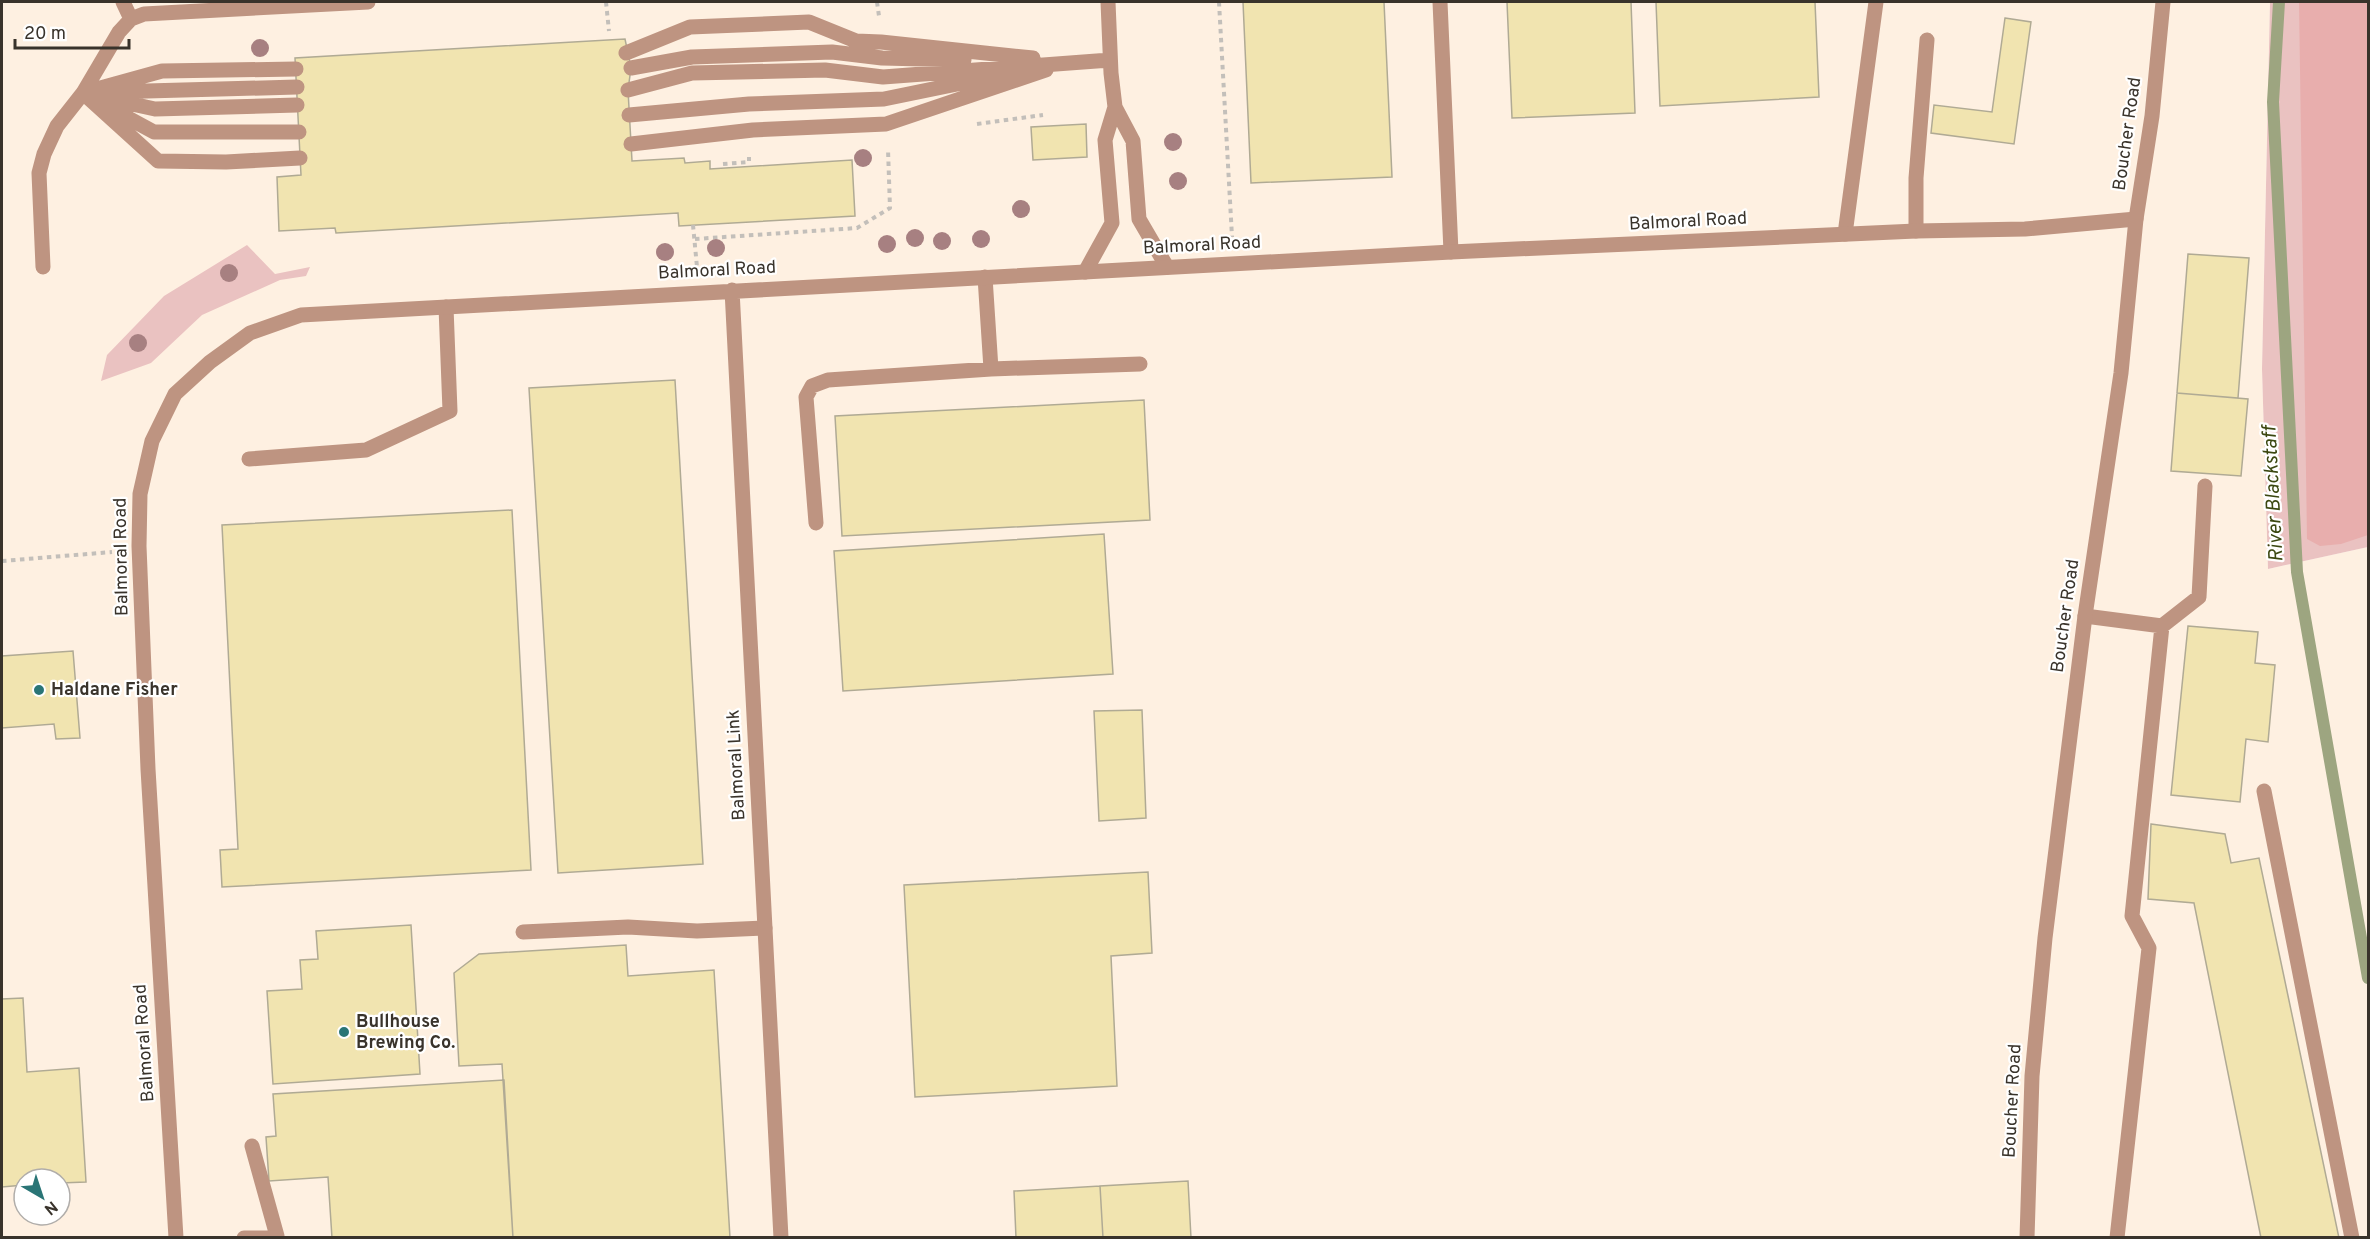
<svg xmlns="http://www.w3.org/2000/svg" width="2370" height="1239" font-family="Overpass,sans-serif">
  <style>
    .built { fill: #fef0e1; fill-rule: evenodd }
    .green { fill: #eac2c1 }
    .forest { fill: #e8aead }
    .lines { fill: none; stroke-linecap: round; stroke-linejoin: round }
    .stream { stroke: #9da580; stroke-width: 12 }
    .building { fill: #f1e4b0; stroke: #b0aa94; stroke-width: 1.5 }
    .path { stroke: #c3bfba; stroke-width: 4; stroke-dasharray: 4.5 4.5; stroke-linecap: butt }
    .service { stroke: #be9481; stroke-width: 15 }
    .minor { stroke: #be9481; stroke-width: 15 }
    .tertiary { stroke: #be9481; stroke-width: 15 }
    .tree { fill: #a78081 }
    .poi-dot { fill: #2a7576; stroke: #fff; stroke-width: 2 }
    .labels { text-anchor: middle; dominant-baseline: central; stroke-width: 4.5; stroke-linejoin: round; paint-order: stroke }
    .street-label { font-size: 18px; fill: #39332b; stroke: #fff }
    .poi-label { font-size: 18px; font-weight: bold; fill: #39332b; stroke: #fff; text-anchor: start }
    .water-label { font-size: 20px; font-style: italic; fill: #3c4811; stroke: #fff }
  </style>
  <rect width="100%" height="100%" fill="#fefbf7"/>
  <path class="built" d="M2 2H2270L2262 369 2268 569 2368 547V1237L2 1238ZM24 1179H60V1215H24Z"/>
  <path class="green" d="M2270 2H2368V547L2268 569 2262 369Z
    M247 245 275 274 310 267 306 276 280 280 202 315 151 363 101 381 107 355 164 296Z"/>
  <path class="forest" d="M2299 2H2368V535L2341 544 2320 546 2307 539Z"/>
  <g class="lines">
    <path class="stream" d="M2279 2 2273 102 2297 572 2368 978"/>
  </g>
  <path class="building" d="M1243 2H1384L1392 177 1251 183Z
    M1507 2H1631L1635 113 1512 118Z
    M1656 2H1815L1819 97 1660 106Z
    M2005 18 2031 22 2014 144 1931 133 1934 105 1992 112Z
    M625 39 631 68 628 90 632 161 684 158 685 163 710 161V169L852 160 855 216 679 226 678 213 336 233 335 228 279 231 277 177 301 175 295 58Z
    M1086 124 1087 157 1033 160 1031 127Z
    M2188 254 2249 258 2238 398 2177 393Z
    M675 380 703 864 558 873 529 388Z
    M2177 393 2248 399 2241 476 2171 471Z
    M1144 400 1150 520 842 536 835 416Z
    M512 510 531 870 222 887 220 850 238 849 222 525Z
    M1104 534 1113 674 843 691 834 551Z
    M2188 626 2258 632 2255 663 2275 665 2268 742 2246 739 2240 802 2171 795Z
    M73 651 80 738 56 739 54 724 2 728V656Z
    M1142 710 1146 818 1099 821 1094 711Z
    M2151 824 2225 834 2231 863 2259 858 2339 1238H2261L2194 903 2148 899Z
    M1148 872 1152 953 1111 956 1117 1086 915 1097 904 885Z
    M411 925 420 1074 273 1084 267 991 302 989 300 960 318 959 316 931Z
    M626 945 628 976 714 970 730 1238H513L502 1064 459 1066 454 973 479 954Z
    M23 998 27 1072 79 1068 86 1182 60 1183V1179H24V1185L2 1187V999Z
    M504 1080 513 1238H332L328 1177 269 1181 266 1137 276 1136 273 1094Z
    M1188 1181 1191 1238H1103L1100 1186Z
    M1100 1186 1103 1238H1016L1014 1191Z"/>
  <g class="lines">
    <path class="path" d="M606 2 609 31
      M877 2 879 16
      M1219 2 1232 237
      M977 124 1043 115
      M723 164 749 162V157
      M693 225 697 267
      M695 239 857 228 890 208 888 149
      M2 561 112 552"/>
    <path class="service" d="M123 2 131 19
      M1108 2 1111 73 1115 107 1133 141 1139 219 1167 267
      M1440 2 1451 252
      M626 53 690 27 809 22 856 41 881 42 1033 58
      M631 68 692 57 832 52 882 58 964 60
      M628 90 692 73 825 70 883 77 1110 60
      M86 92 162 71 296 69
      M110 92 297 87
      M83 93 158 161 226 162 300 158
      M100 97 155 109 297 105
      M106 106 154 132H299
      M629 115 749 104 884 99 1001 75
      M631 144 753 130 886 124 1046 70
      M1916 231V178L1927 40
      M1845 234 1876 2
      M43 267 39 173 44 154 57 126 83 93 119 32 131 19 144 14 368 2
      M1085 272 1112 223 1105 140 1115 107
      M985 277 991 369
      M249 459 366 450 450 411 446 307
      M816 523 806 397 812 386 828 380 991 369 1140 364
      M2085 616 2162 626 2199 597 2205 486
      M2264 791 2352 1238
      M523 932 628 927 697 931 765 928
      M252 1146 277 1236
      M244 1238H277
      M2117 1238 2149 948 2132 916 2162 626"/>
    <path class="minor" d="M732 290 781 1238
      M176 1238 148 769 139 546 140 494 152 441 175 394 210 362 250 333 301 315 1451 252 1916 231 2025 229 2136 219"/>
    <path class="tertiary" d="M2027 1238 2032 1076 2045 938 2085 616 2121 373 2136 219 2152 116 2163 2"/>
  </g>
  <g class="tree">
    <circle cx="260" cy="48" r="9"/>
    <circle cx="1173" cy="142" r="9"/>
    <circle cx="863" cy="158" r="9"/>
    <circle cx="1178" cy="181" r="9"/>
    <circle cx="1021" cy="209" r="9"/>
    <circle cx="915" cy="238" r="9"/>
    <circle cx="981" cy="239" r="9"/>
    <circle cx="942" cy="241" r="9"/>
    <circle cx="887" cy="244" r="9"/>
    <circle cx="716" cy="248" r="9"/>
    <circle cx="665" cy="252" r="9"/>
    <circle cx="229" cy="273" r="9"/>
    <circle cx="138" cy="343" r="9"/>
  </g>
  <g class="poi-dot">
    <circle cx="39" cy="690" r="6"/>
    <circle cx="344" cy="1032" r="6"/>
  </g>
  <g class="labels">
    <g class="street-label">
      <text transform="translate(2128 134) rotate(-82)">Boucher Road</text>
      <text transform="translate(1688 222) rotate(-3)">Balmoral Road</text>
      <text transform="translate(1202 246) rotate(-3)">Balmoral Road</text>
      <text transform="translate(717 271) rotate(-3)">Balmoral Road</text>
      <text transform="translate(122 557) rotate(-91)">Balmoral Road</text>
      <text transform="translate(2066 616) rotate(-82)">Boucher Road</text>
      <text transform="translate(737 765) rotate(-93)">Balmoral Link</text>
      <text transform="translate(145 1043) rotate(-94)">Balmoral Road</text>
      <text transform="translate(2013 1101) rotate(-87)">Boucher Road</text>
    </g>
    <g class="poi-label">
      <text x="51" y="690">Haldane Fisher</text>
      <text x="356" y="1022">Bullhouse<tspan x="356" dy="21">Brewing Co.</tspan></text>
    </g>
    <g class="water-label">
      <text transform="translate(2274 494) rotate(-93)">River Blackstaff</text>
    </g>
  </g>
  <rect width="2370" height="1239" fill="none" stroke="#39332b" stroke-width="6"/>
  <g transform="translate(42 1197) rotate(141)"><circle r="28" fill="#ffffff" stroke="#b0adaa" stroke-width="1.5"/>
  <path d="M0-4.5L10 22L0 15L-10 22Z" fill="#2a7576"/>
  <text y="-9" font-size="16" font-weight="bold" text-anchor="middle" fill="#39332b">N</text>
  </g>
  <path d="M15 39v9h114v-9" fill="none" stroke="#39332b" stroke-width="3"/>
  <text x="24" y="39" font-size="18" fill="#39332b" stroke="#ffffff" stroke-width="4.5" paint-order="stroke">20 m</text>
</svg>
